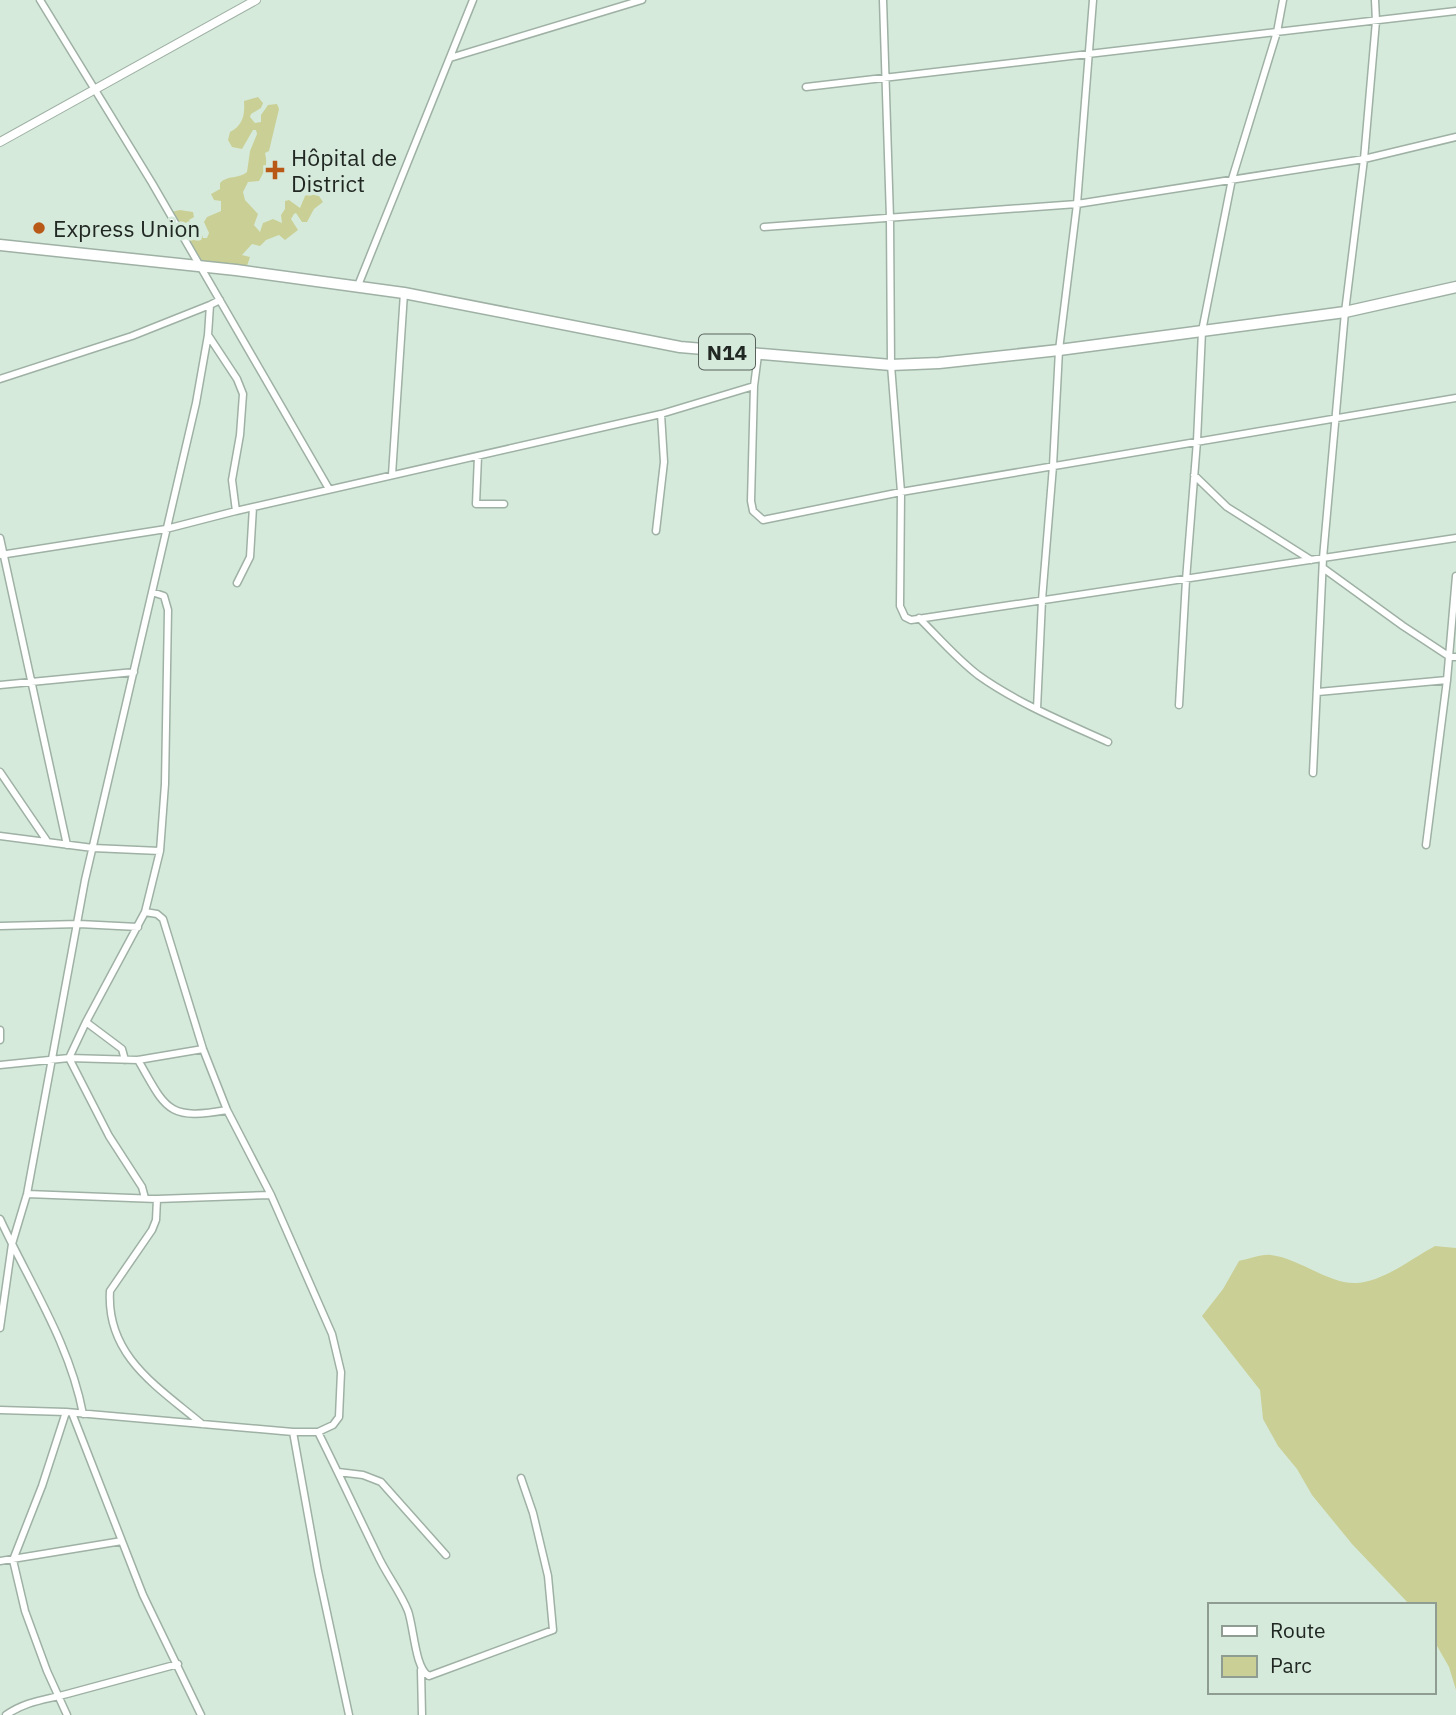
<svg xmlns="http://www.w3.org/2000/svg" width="1456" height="1715" font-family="'IBM Plex Sans',sans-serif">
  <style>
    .green { fill: #cad095 }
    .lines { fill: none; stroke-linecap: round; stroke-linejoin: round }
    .minor-casing { stroke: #9eb1a4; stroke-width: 9 }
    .tertiary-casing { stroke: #9eb1a4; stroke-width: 10 }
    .trunk-casing { stroke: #9eb1a4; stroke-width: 13 }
    .minor { stroke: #fff; stroke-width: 6 }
    .tertiary { stroke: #fff; stroke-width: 8 }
    .trunk { stroke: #fff; stroke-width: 10 }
    .poi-dot { fill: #b95917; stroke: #d6eadc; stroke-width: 2.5 }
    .labels { text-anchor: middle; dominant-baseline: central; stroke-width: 7; stroke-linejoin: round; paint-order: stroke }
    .shield { fill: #d6eadc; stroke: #57625a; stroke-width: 2 }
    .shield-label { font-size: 21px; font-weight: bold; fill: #212823 }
    .poi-label { font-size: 23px; fill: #212823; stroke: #d6eadc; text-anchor: start }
  </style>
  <rect width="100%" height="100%" fill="#d6eadc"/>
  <path class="green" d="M258 97 263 103 261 108 251 114 250 117 255 123 261 122V115L268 105 277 104 279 109 269 151 265 153C268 165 265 170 259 181L248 182 243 192 245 200 258 214 254 225 260 232 263 223 273 219 282 223 281 215 285 209V201L289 200 300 208 305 196 310 193 319 196 323 202 314 209 307 222H302L296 213 294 214 291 219 298 230 285 240 279 235 266 240 260 246 252 244 242 255 250 257 246 269 206 270 194 254 195 249 183 236 184 231 171 212 180 210 193 212 194 217 189 220 190 222 199 226 203 238H207L209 233 204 222 207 217 221 211V201L214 200 211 194 220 189V183C227 175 239 179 247 172L250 151 257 134 256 130H253L242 149 232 147 228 140 230 132C243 125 245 115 244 101Z
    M1435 1246 1456 1248V1690L1449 1667 1433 1639V1605H1410L1352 1544 1312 1495 1297 1469 1278 1446 1263 1419 1260 1390 1202 1316 1223 1289 1239 1261C1249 1259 1261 1254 1271 1255 1299 1258 1330 1285 1357 1283 1384 1281 1411 1259 1435 1246Z"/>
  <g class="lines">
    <defs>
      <path id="minor" d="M40 0 152 183 329 489
        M883 0 890 218 891 365 901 492 900 606 905 617 911 620 1456 538
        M450 58 642 0
        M806 87 1456 11
        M764 227 1077 204 1364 159 1456 137
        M357 288 473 0
        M208 335 237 379 243 394 240 435 232 480 236 511
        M758 355 754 386 751 501 753 511 763 520 901 492 1456 398
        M0 379 132 336 210 305
        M478 456 476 504H504
        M392 475 404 293
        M1194 475 1227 507 1311 560
        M656 531 664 462 661 414
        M0 538 67 845
        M0 555 166 529 236 511 661 414 754 386
        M1323 568 1403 626 1450 657H1456
        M237 583 250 557 253 507
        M919 618C938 637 957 659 978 675 1017 703 1064 722 1108 742
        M0 685 134 672
        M1318 692 1447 680
        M1179 705 1186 580 1197 441 1202 331 1232 179 1277 32 1283 0
        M1037 709 1042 600 1053 466 1059 350 1077 204 1093 0
        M0 772 47 841
        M1313 773 1323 558 1345 312 1364 159 1376 21 1375 0
        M0 836 93 848 160 851
        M1426 845 1447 680 1456 576
        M0 926 79 924 138 927
        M86 1022 122 1049 125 1060
        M0 1030V1040
        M138 1060C166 1108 166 1121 227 1110
        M0 1065 69 1058 138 1060 203 1049
        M27 1194 157 1199 271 1195
        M145 1198 142 1187 109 1136 69 1058 86 1022 145 912 160 851 165 784 168 610 164 596 152 592
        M157 1199 156 1220 152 1230 110 1291C106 1356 158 1387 202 1424
        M0 1219C30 1284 70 1344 83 1414
        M0 1328 12 1244 27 1194 85 880 196 403 208 335 210 305 220 300
        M0 1410 66 1412 293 1432H318L333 1425 339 1417 341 1372 332 1334 271 1195 227 1110 203 1049 163 919 157 914 145 912
        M66 1412 42 1486 13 1560 25 1611 47 1671 67 1715
        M72 1413 143 1595 201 1715
        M293 1432 318 1571 349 1715
        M318 1432C338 1472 357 1513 377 1554 386 1574 400 1591 408 1611 414 1628 415 1669 429 1676L553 1630 548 1576 533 1513 521 1478
        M338 1472 363 1475 381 1482 446 1555
        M0 1561 122 1541
        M421 1670 422 1715
        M6 1715C26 1701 45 1700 67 1694 104 1684 141 1674 178 1664"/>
      <path id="tertiary" d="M0 142 256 0"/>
      <path id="trunk" d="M0 245 236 270 404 293 680 347 891 365 939 363 1059 350 1345 312 1456 287"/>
    </defs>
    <use href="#minor" class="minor-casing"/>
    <use href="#tertiary" class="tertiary-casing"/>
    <use href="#trunk" class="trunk-casing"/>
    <use href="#minor" class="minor"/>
    <use href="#tertiary" class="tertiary"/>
    <use href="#trunk" class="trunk"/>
  </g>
  <g class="poi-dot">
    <path d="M271.5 159.5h7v7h7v7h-7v7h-7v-7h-7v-7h7z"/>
    <circle cx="39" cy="228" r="7"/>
  </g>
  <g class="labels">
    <rect class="shield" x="699" y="334.5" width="56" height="35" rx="5"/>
    <g class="shield-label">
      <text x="727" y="352">N14</text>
    </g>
    <g class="poi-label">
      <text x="291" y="157">Hôpital de<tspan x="291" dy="26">District</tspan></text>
      <text x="53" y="228">Express Union</text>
    </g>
  </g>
  <rect x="1208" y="1603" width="228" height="91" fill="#d6eadc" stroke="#8e9c92" stroke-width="2"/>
  <rect x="1222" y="1626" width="35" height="10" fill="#ffffff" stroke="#8e9c92" stroke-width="2"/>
  <text x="1270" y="1638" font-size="21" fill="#212823">Route</text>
  <rect x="1222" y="1656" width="35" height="21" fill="#cad095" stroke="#8e9c92" stroke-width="2"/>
  <text x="1270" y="1673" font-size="21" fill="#212823">Parc</text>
</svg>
